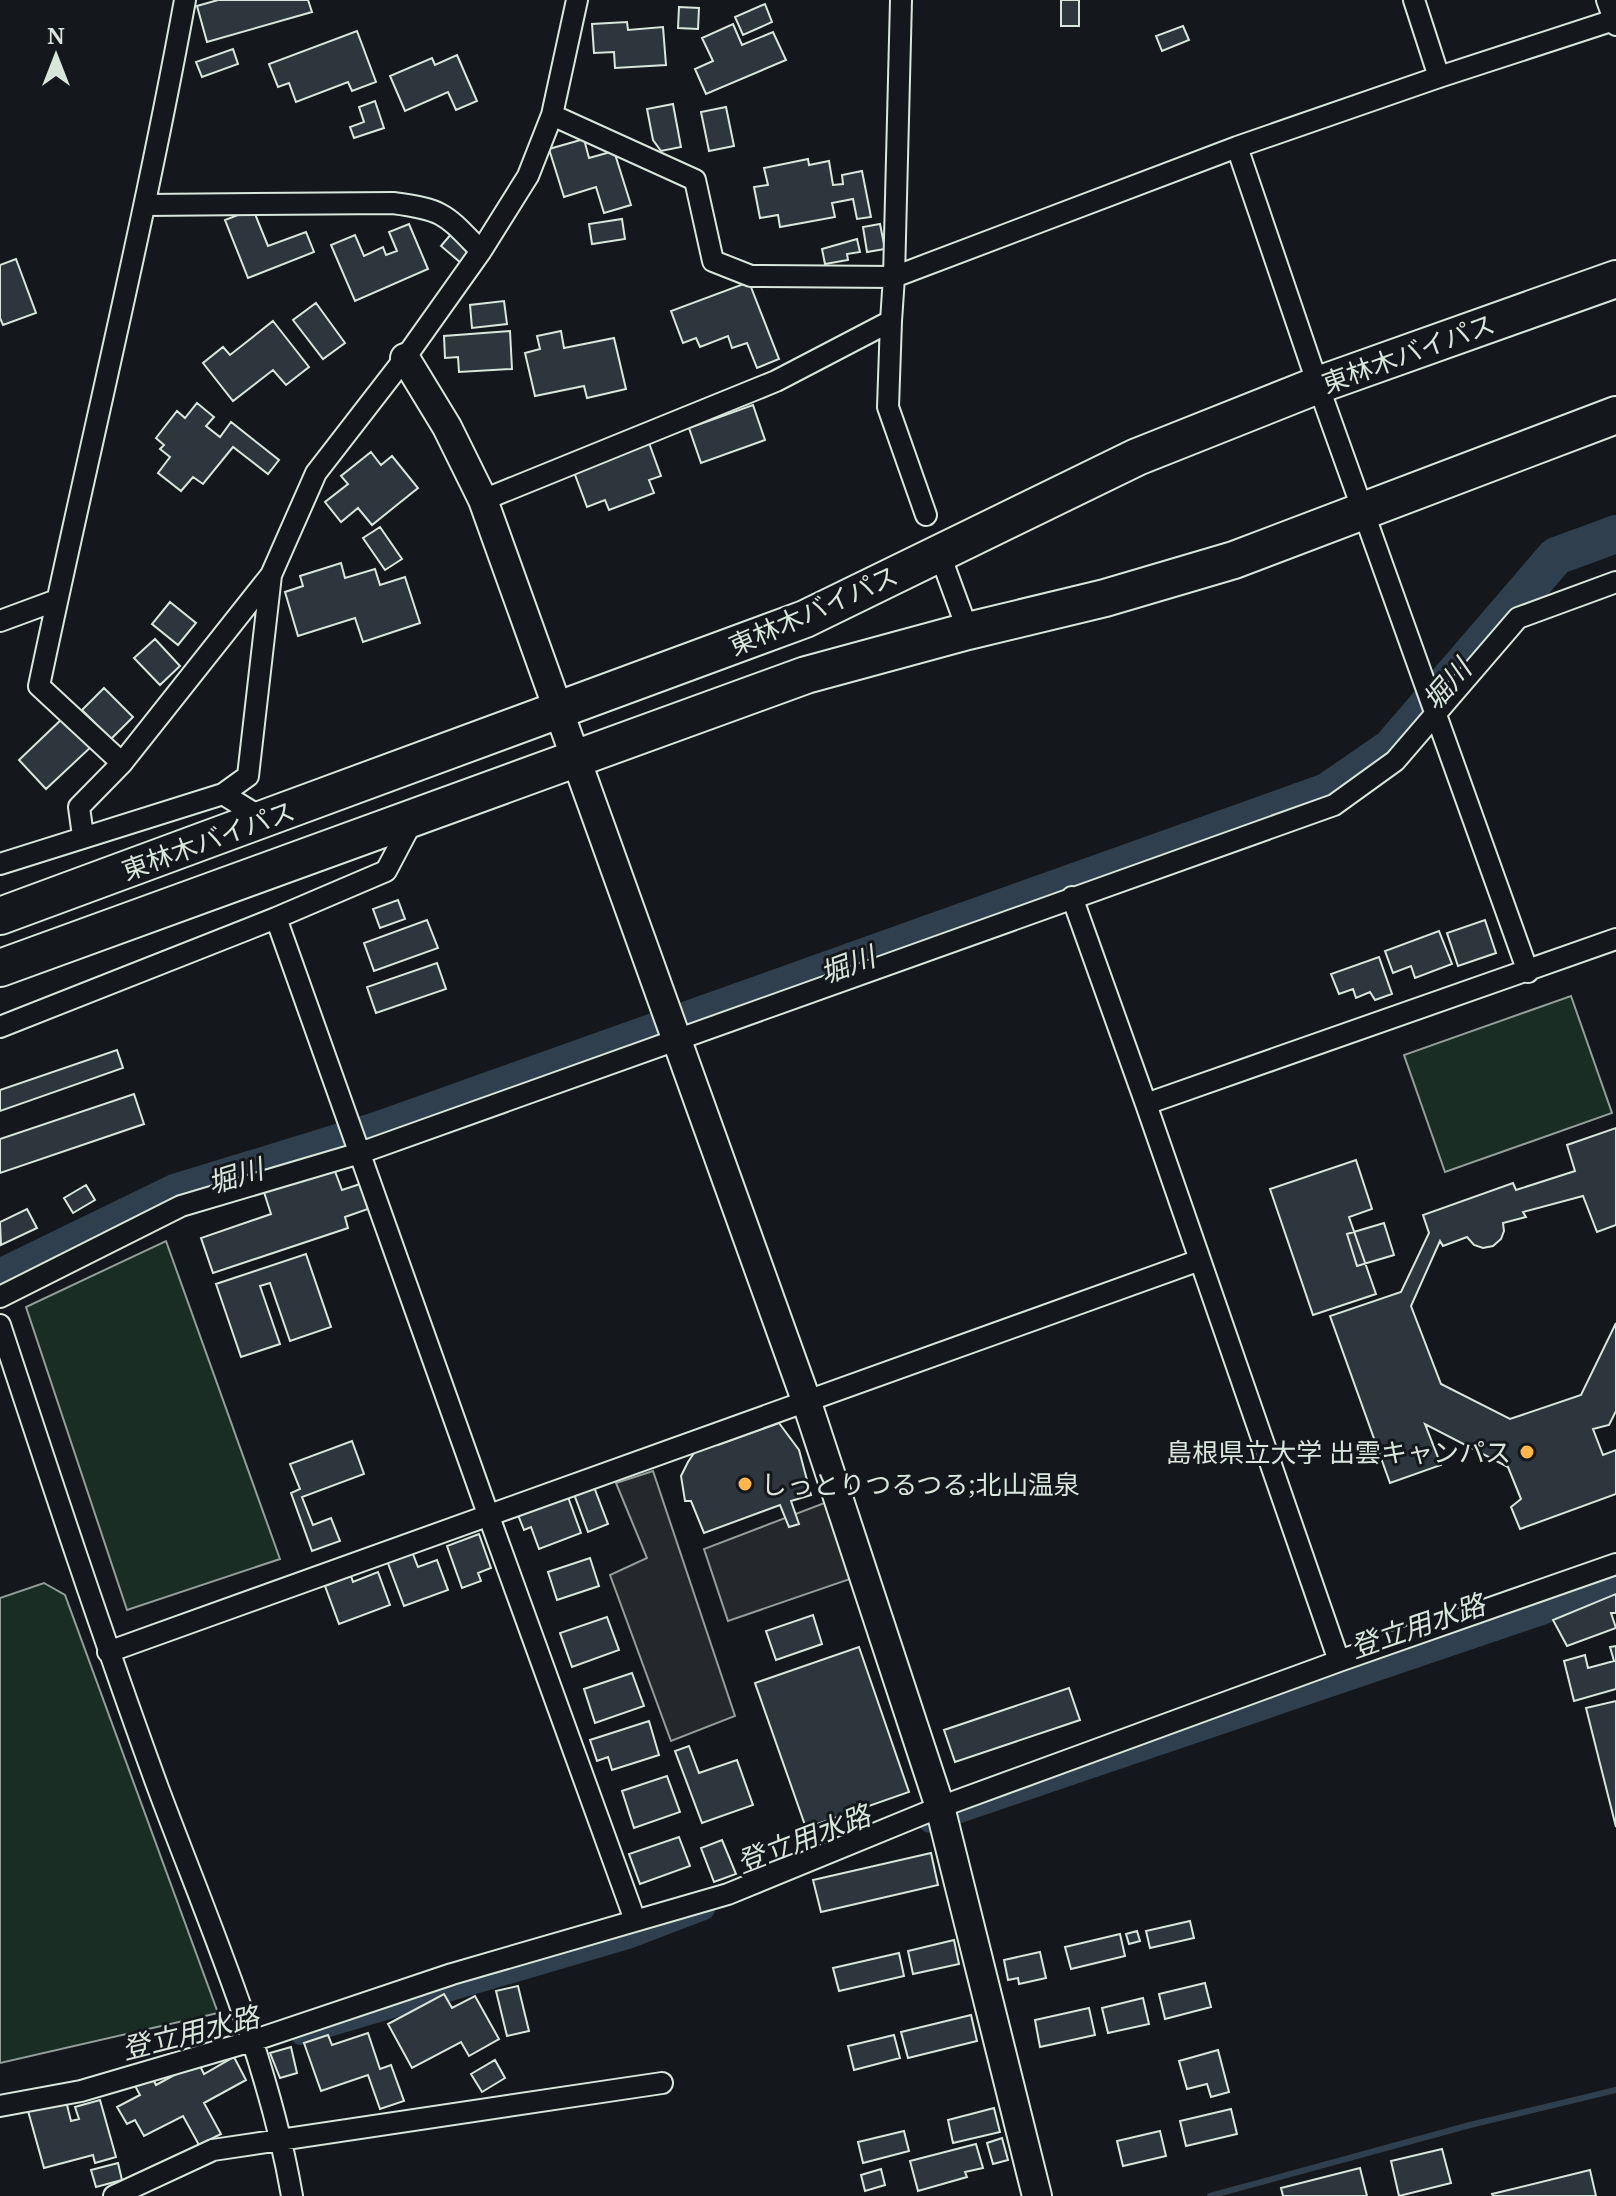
<svg xmlns="http://www.w3.org/2000/svg" width="1616" height="2196" font-family="'Noto Serif','Noto Sans JP',serif">
  <style>
    .green { fill: #1a2d24; stroke: #939e99; stroke-width: 2 }
    .parking { fill: #24282b; stroke: #939e99; stroke-width: 2 }
    .lines { fill: none; stroke-linecap: round; stroke-linejoin: round }
    .stream { stroke: #2f3f4d; stroke-width: 6 }
    .canal { stroke: #2f3f4d; stroke-width: 22 }
    .river { stroke: #2f3f4d; stroke-width: 38 }
    .building { fill: #2c363c; stroke: #d8e6dc; stroke-width: 2 }
    .street-casing { stroke: #d8e6dc; stroke-width: 24 }
    .secondary-casing { stroke: #d8e6dc; stroke-width: 32 }
    .highway-casing { stroke: #d8e6dc; stroke-width: 40 }
    .street { stroke: #14181c; stroke-width: 20 }
    .secondary { stroke: #14181c; stroke-width: 28 }
    .highway { stroke: #14181c; stroke-width: 36 }
    .poi-dot { fill: #ffb74d; stroke: #14181c; stroke-width: 3 }
    .labels { text-anchor: middle; dominant-baseline: central; stroke-width: 6; stroke-linejoin: round; paint-order: stroke }
    .street-label { font-size: 26px; fill: #d8e6dc; stroke: #14181c }
    .poi-label { font-size: 26px; fill: #d8e6dc; stroke: #14181c; text-anchor: end }
    .water-label { font-size: 28px; font-style: italic; fill: #d8e6dc; stroke: #14181c }
  </style>
  <rect width="100%" height="100%" fill="#14181c"/>
  <path class="green" d="M1571 996 1612 1113 1445 1172 1404 1055Z
    M166 1241 280 1559 127 1610 26 1307Z
    M44 1583 65 1595 218 2013 0 2063V1598Z"/>
  <path class="parking" d="M653 1471 735 1716 671 1741 610 1575 647 1558 616 1483Z
    M827 1502 853 1578 728 1621 704 1549Z"/>
  <g class="lines">
    <path class="stream" d="M1210 2196 1470 2125 1616 2090"/>
    <path class="canal" d="M930 1822 1542 1614 1616 1583
      M301 2034 628 1938 704 1909"/>
    <path class="river" d="M0 1278 175 1193 377 1131 1327 792 1391 748 1556 556 1616 534"/>
  </g>
  <path class="building" d="M218 0H308L312 12 207 42 197 6Z
    M1061 0H1079V26H1061Z
    M765 4 772 22 743 35 735 17Z
    M679 7 699 8 698 29 678 28Z
    M627 22 628 30 663 27 666 65 615 68 614 52 594 53 592 24Z
    M733 24 742 45 773 32 786 60 706 94 695 69 713 61 702 38Z
    M1183 26 1189 40 1162 51 1156 36Z
    M357 31 376 82 352 91 348 82 296 102 289 83 278 87 269 64Z
    M233 49 238 64 202 77 196 62Z
    M457 55 477 101 456 110 448 92 405 111 390 76 432 58 435 65Z
    M375 101 384 128 354 138 350 127 364 122 359 107Z
    M673 104 681 147 661 151 653 140 647 109Z
    M726 107 734 146 709 151 701 112Z
    M584 139 589 158 614 151 631 205 604 213 596 187 564 197 549 149Z
    M808 159 809 165 829 161 833 185 843 184 842 175 862 171 871 217 857 219 853 199 832 203 835 217 780 227 778 215 760 218 754 187 768 185 764 168Z
    M253 209 268 246 306 232 314 252 248 278 225 220Z
    M622 219 625 239 592 244 589 224Z
    M409 224 428 269 355 301 331 245 355 235 364 256 383 247 386 255 397 251 389 232Z
    M880 224 885 249 867 252 863 227Z
    M452 233 472 250 461 263 441 246Z
    M857 239 860 252 847 254 848 260 825 264 822 249Z
    M16 259 36 313 3 325 0 318V265Z
    M749 282 779 359 757 368 747 343 732 348 728 336 700 347 696 338 683 343 671 311Z
    M504 301 507 324 472 328 470 305Z
    M316 303 345 343 323 359 293 320Z
    M273 321 309 367 286 385 273 370 233 401 203 363 223 347 230 355Z
    M510 331 512 369 459 372 458 357 445 358 444 336Z
    M561 331 564 348 614 338 626 389 587 398 584 386 535 396 525 353 540 349 537 336Z
    M197 403 214 417 206 426 220 437 231 422 279 460 268 474 233 447 203 484 193 477 181 491 158 473 170 457 160 449 164 445 156 438 177 411 185 418Z
    M753 405 765 440 701 463 689 428Z
    M649 443 661 476 649 480 654 493 609 510 605 500 587 507 574 472Z
    M371 452 381 465 392 456 418 488 372 525 358 508 341 522 325 502 348 484 341 476Z
    M380 527 402 559 385 570 363 538Z
    M341 563 345 578 375 569 380 585 405 577 420 623 363 642 355 618 298 636 285 592 303 586 300 576Z
    M170 602 196 623 178 645 152 624Z
    M155 639 180 666 160 685 134 658Z
    M104 688 133 717 111 739 82 710Z
    M65 716 93 745 46 789 19 760Z
    M398 900 405 919 380 928 373 909Z
    M427 920 438 948 374 971 364 943Z
    M1485 920 1496 953 1458 966 1447 933Z
    M1439 931 1452 964 1415 978 1411 966 1393 973 1385 951Z
    M1379 957 1392 994 1375 1000 1370 992 1356 998 1353 989 1339 994 1331 974Z
    M437 963 446 989 376 1013 367 987Z
    M117 1050 123 1068 0 1111V1090Z
    M134 1094 144 1124 0 1173V1139Z
    M1616 1128V1225L1597 1232 1583 1196 1523 1212 1526 1217 1503 1223 1504 1231 1501 1239 1493 1246 1483 1248 1474 1245 1467 1237 1443 1246 1440 1241 1411 1306 1441 1384 1510 1419 1581 1395 1616 1323V1411L1609 1425 1593 1429 1603 1455 1616 1450V1494L1520 1529 1511 1507 1521 1499 1508 1467 1425 1424 1441 1465 1390 1483 1330 1316 1401 1292 1429 1233 1423 1215 1513 1183 1516 1190 1575 1171 1567 1145Z
    M1356 1160 1372 1209 1349 1217 1376 1294 1313 1315 1270 1189Z
    M333 1166 342 1190 360 1184 368 1209 345 1217 348 1228 213 1273 201 1238 271 1214 263 1189Z
    M86 1185 95 1200 73 1213 64 1198Z
    M27 1209 37 1228 1 1245 0 1222Z
    M1384 1223 1394 1255 1357 1266 1347 1234Z
    M306 1254 331 1327 290 1341 270 1283 260 1286 280 1344 241 1357 216 1284Z
    M779 1423 799 1450 811 1495 791 1501 799 1524 789 1527 780 1505 704 1533 691 1501H685L681 1476 688 1462 696 1450 715 1439 718 1445Z
    M352 1441 364 1474 302 1497 313 1525 331 1518 340 1541 312 1551 291 1493 300 1489 290 1464Z
    M594 1487 608 1524 588 1532 574 1494Z
    M568 1497 581 1533 539 1549 531 1527 524 1530 518 1515Z
    M479 1534 491 1568 478 1573 481 1581 462 1588 447 1546Z
    M411 1549 418 1567 437 1560 448 1590 404 1606 386 1558Z
    M590 1558 599 1586 557 1600 548 1572Z
    M378 1572 390 1605 339 1624 325 1586 351 1576 353 1582Z
    M1616 1594V1613H1611L1616 1628 1567 1646 1553 1620Z
    M813 1615 822 1644 776 1660 766 1631Z
    M607 1617 619 1650 572 1667 560 1633Z
    M1616 1646V1689L1574 1701 1564 1661 1585 1655 1588 1668 1614 1661 1610 1647Z
    M859 1647 909 1792 806 1828 755 1683Z
    M632 1673 644 1706 595 1723 584 1689Z
    M1069 1688 1080 1720 955 1762 944 1730Z
    M1616 1701V1827L1586 1708Z
    M649 1721 659 1755 612 1770 608 1757 597 1761 590 1740Z
    M689 1746 699 1773 737 1760 753 1805 702 1823 675 1751Z
    M667 1776 680 1812 634 1828 622 1791Z
    M679 1837 690 1866 640 1884 629 1854Z
    M722 1840 736 1874 714 1882 701 1848Z
    M931 1853 938 1885 821 1912 813 1880Z
    M1190 1921 1194 1938 1150 1948 1146 1931Z
    M1137 1931 1140 1941 1129 1944 1126 1934Z
    M1120 1934 1125 1956 1071 1969 1065 1947Z
    M954 1940 959 1964 913 1974 908 1951Z
    M1040 1952 1046 1978 1019 1984 1018 1978 1008 1980 1004 1960Z
    M899 1953 904 1976 839 1991 833 1968Z
    M1205 1983 1211 2007 1165 2019 1159 1994Z
    M518 1986 529 2031 507 2036 496 1991Z
    M444 1994 452 2008 475 1996 499 2039 469 2056 461 2042 412 2068 388 2024Z
    M1143 1998 1149 2024 1108 2033 1102 2008Z
    M1089 2008 1095 2035 1040 2047 1035 2020Z
    M971 2015 977 2041 908 2058 901 2032Z
    M368 2033 380 2069 391 2065 404 2101 380 2109 368 2075 321 2091 304 2043 328 2035 332 2045Z
    M894 2035 900 2058 854 2070 848 2046Z
    M291 2047 297 2073 280 2078 270 2053Z
    M1218 2050 1229 2092 1211 2097 1207 2084 1187 2089 1179 2061Z
    M234 2057 246 2080 204 2103 221 2134 199 2145 183 2116 144 2136 135 2120 127 2124 117 2107 140 2095 134 2084 151 2075 156 2085 198 2062 204 2074Z
    M495 2060 505 2078 482 2092 471 2074Z
    M100 2100 116 2157 95 2163 93 2155 44 2168 28 2111 66 2101 71 2121 79 2119 75 2107Z
    M994 2108 1000 2132 953 2143 948 2120Z
    M1231 2109 1237 2134 1186 2146 1180 2121Z
    M904 2131 909 2151 863 2163 858 2142Z
    M1160 2131 1166 2156 1123 2166 1117 2141Z
    M1002 2138 1008 2160 993 2164 987 2143Z
    M976 2144 983 2168 965 2172 967 2177 918 2191 910 2161Z
    M1442 2149 1451 2183 1399 2196 1391 2161Z
    M118 2163 122 2180 96 2187 91 2170Z
    M1360 2168 1367 2196H1283L1281 2188Z
    M881 2169 885 2185 865 2191 861 2175Z
    M1590 2170 1596 2196H1493L1492 2194Z"/>
  <g class="lines">
    <defs>
      <path id="street" d="M1414 0 1439 77
        M1607 0 1616 25
        M552 115 695 180 713 261 751 276 894 277 901 0
        M1237 147 1318 385 1528 972
        M145 205 393 203C445 210 445 214 481 251
        M891 321 888 407 926 515
        M483 500 776 381 891 321 894 277 1237 147 1439 77 1614 20
        M939 552 968 631
        M0 621 57 600
        M122 763 39 686C87 457 143 230 185 0
        M223 794 248 776 271 575
        M83 836 79 807 122 763 271 575 316 473 405 358 481 251 528 176 552 115 577 0
        M0 864 223 794 265 820
        M1072 897 1146 1104 1339 1661
        M276 918 488 1514 635 1920
        M0 1027 276 918 386 871 414 818
        M1146 1104 1616 939
        M0 1297 181 1206 360 1153 1334 805 1395 761 1518 618 1616 582
        M0 1325C51 1480 102 1635 158 1788 208 1922 268 2056 292 2196
        M108 1652 1200 1260
        M0 2106 81 2091 252 2041 452 1974 728 1894 940 1807 1339 1661 1616 1564
        M114 2196 213 2150 662 2083"/>
      <path id="secondary" d="M405 358 447 427 483 500 806 1400 940 1807 1037 2196"/>
      <path id="highway" d="M0 916 805 619 1137 457 1318 385 1616 279
        M0 968 806 675 968 631 1105 598 1234 560 1616 415"/>
    </defs>
    <use href="#street" class="street-casing"/>
    <use href="#secondary" class="secondary-casing"/>
    <use href="#highway" class="highway-casing"/>
    <use href="#street" class="street"/>
    <use href="#secondary" class="secondary"/>
    <use href="#highway" class="highway"/>
  </g>
  <g class="poi-dot">
    <circle cx="1527" cy="1452" r="8"/>
    <circle cx="745" cy="1484" r="8"/>
  </g>
  <g class="labels">
    <g class="street-label">
      <text transform="translate(1408 353) rotate(-20)">東林木バイパス</text>
      <text transform="translate(813 610) rotate(-24)">東林木バイパス</text>
      <text transform="translate(208 840) rotate(-20)">東林木バイパス</text>
    </g>
    <g class="poi-label">
      <text x="1511" y="1452">島根県立大学 出雲キャンパス</text>
      <text x="761" y="1484" text-anchor="start">しっとりつるつる;北山温泉</text>
    </g>
    <g class="water-label">
      <text transform="translate(1446 684) rotate(-49)">堀川</text>
      <text transform="translate(847 964) rotate(-20)">堀川</text>
      <text transform="translate(235 1175) rotate(-17)">堀川</text>
      <text transform="translate(1417 1625) rotate(-19)">登立用水路</text>
      <text transform="translate(803 1838) rotate(-21)">登立用水路</text>
      <text transform="translate(190 2032) rotate(-14)">登立用水路</text>
    </g>
  </g>
  <g transform="translate(56 56)" stroke="#14181c" stroke-width="6" paint-order="stroke">
  <path d="M0-6L14 30L0 20L-14 30Z" fill="#d8e6dc"/>
  <text y="-12" font-size="22" font-weight="bold" text-anchor="middle" fill="#d8e6dc">N</text>
  </g>
</svg>
